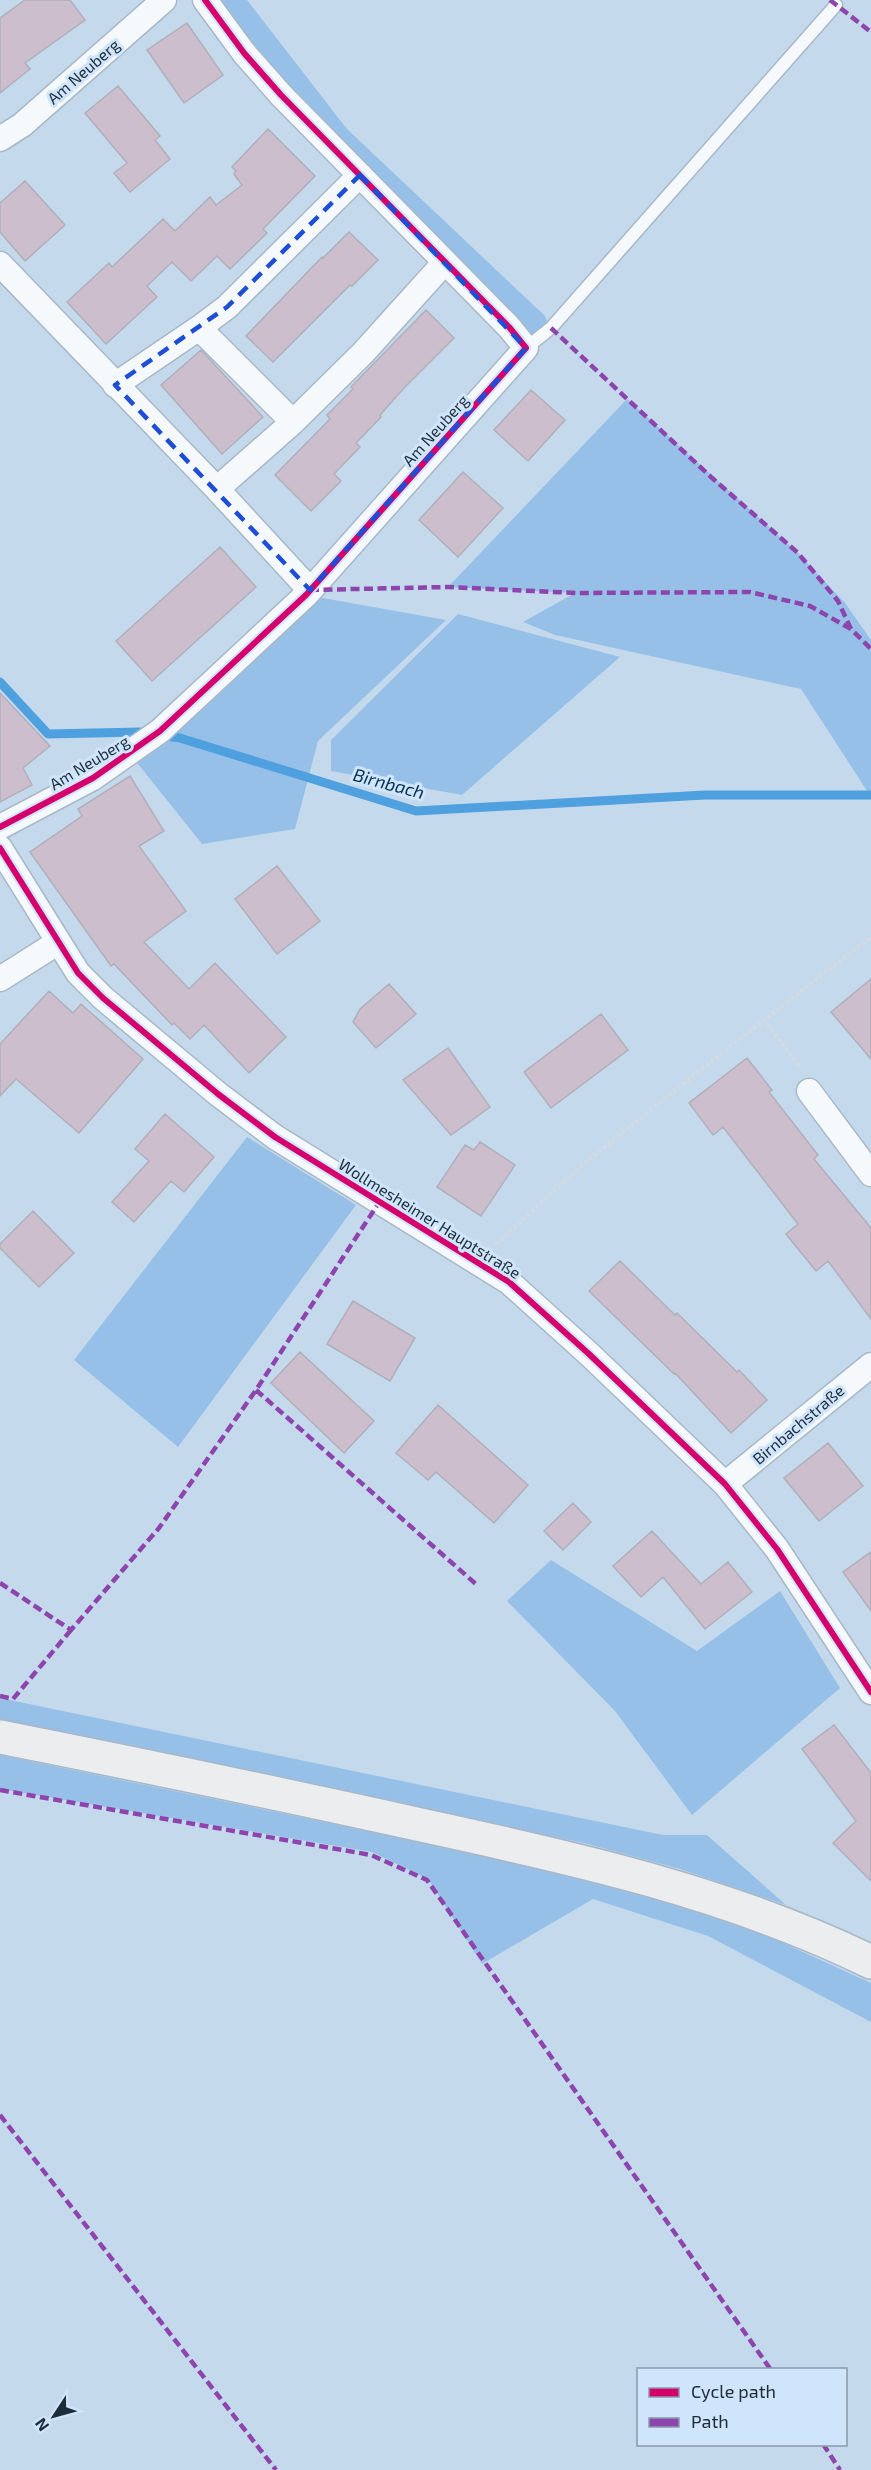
<svg xmlns="http://www.w3.org/2000/svg" width="871" height="2470" font-family="'Exo 2',sans-serif">
  <style>
    .green { fill: #97c0e8 }
    .lines { fill: none; stroke-linecap: round; stroke-linejoin: round }
    .stream { stroke: #4fa0de; stroke-width: 9 }
    .building { fill: #cdbecd; stroke: #b0afba; stroke-width: 1.5 }
    .lane-casing { stroke: #a7b8c7; stroke-width: 15 }
    .street-casing { stroke: #a7b8c7; stroke-width: 27 }
    .secondary-casing { stroke: #a7b8c7; stroke-width: 36 }
    .path { stroke: #d3dae0; stroke-width: 4; stroke-dasharray: 3 3; stroke-linecap: butt }
    .lane { stroke: #f6f9fc; stroke-width: 12 }
    .street { stroke: #f6f9fc; stroke-width: 24 }
    .secondary { stroke: #ecedee; stroke-width: 33 }
    .quiet { stroke: #8e44ad; stroke-width: 4.5; stroke-dasharray: 9 4.5; stroke-linecap: butt }
    .cycleway-casing { stroke: #cfe5fb; stroke-width: 10 }
    .cycleway { stroke: #d6006c; stroke-width: 6 }
    .marked { fill: none; stroke: #1d4ed8; stroke-width: 4.5; stroke-dasharray: 12 8; stroke-linejoin: round }
    .labels { text-anchor: middle; dominant-baseline: central; stroke-width: 6; stroke-linejoin: round; paint-order: stroke }
    .street-label { font-size: 16px; fill: #1d2c39; stroke: #cfe5fb }
    .water-label { font-size: 18px; font-style: italic; fill: #042e4e; stroke: #cfe5fb }
  </style>
  <rect width="100%" height="100%" fill="#c5d9ed"/>
  <path class="green" d="M205 0H247L347 129 544 315 551 328 526 348Z
    M627 399 798 553 845 603 871 640V797L801 689 555 635 523 622 575 593 448 587Z
    M306 595 446 620 318 741 295 829 202 844 134 759Z
    M458 614 620 657 462 795 331 771V740Z
    M247 1137 356 1205 178 1447 74 1360Z
    M551 1560 697 1651 780 1591 840 1688 692 1815 615 1711 507 1601Z
    M0 1698 663 1835H707L786 1905 680 1869 584 1843 0 1720Z
    M0 1755 431 1844 599 1881 746 1926 871 1983V2022L708 1936 593 1899 482 1964 428 1879 372 1852 0 1789Z"/>
  <g class="lines">
    <path class="stream" d="M0 682 48 734 140 732 180 738 416 811 705 795H871"/>
  </g>
  <path class="building" d="M25 0H70L85 20 25 63 30 69 0 93V18Z
    M187 23 223 75 184 103 147 50Z
    M118 86 160 136 155 140 170 159 130 192 114 173 127 163 85 113Z
    M268 129 315 176 263 229 267 233 230 269 217 256 191 281 172 262 147 286 157 297 106 344 67 302 109 263 112 267 163 219 175 231 210 197 216 205 242 185 234 174 236 171 232 167Z
    M25 181 65 225 25 261 0 232V203Z
    M349 232 378 260 352 286 350 285 273 362 246 336 322 257 323 258Z
    M426 310 454 338 404 388 380 415 381 417 356 443 360 447 334 474 341 481 311 511 275 475 330 419 327 415 353 389 351 387Z
    M201 350 263 417 222 454 161 385Z
    M531 390 565 420 528 461 494 430Z
    M463 472 503 508 458 557 419 520Z
    M220 547 256 587 152 681 116 641Z
    M0 693 50 746 23 768 32 785 0 802Z
    M130 776 164 831 139 846 186 911 144 942 189 989 215 963 286 1037 249 1073 204 1025 190 1039 174 1023 172 1025 114 964 111 966 30 852 82 816 78 809Z
    M277 866 320 921 277 954 235 899Z
    M871 979V1059L831 1012Z
    M389 984 416 1014 376 1048 353 1022 360 1009Z
    M49 991 73 1013 81 1004 143 1059 79 1133 16 1079 0 1096V1044Z
    M601 1014 628 1050 551 1108 524 1072Z
    M448 1048 490 1107 451 1135 403 1080Z
    M747 1058 772 1090 769 1092 818 1155 814 1159 871 1228V1319L828 1261 816 1271 786 1234 798 1224 723 1127 713 1135 689 1103Z
    M165 1114 214 1157 184 1192 171 1181 134 1222 112 1202 149 1161 135 1149Z
    M480 1142 515 1165 481 1216 437 1187 465 1145 474 1150Z
    M33 1211 74 1253 39 1287 0 1248V1244Z
    M620 1261 675 1315 677 1313 737 1372 739 1370 767 1400 731 1433 675 1373 674 1374 589 1291Z
    M353 1301 415 1338 390 1381 327 1344Z
    M300 1352 374 1421 344 1453 271 1383Z
    M438 1405 528 1485 494 1523 436 1472 428 1480 396 1453Z
    M828 1443 863 1486 819 1521 784 1478Z
    M573 1503 591 1522 563 1550 544 1531Z
    M652 1531 701 1584 728 1562 752 1592 705 1629 663 1577 641 1597 613 1566Z
    M871 1552V1611L843 1572Z
    M834 1725 871 1773V1881L833 1843 856 1821 802 1749Z"/>
  <g class="lines">
    <defs>
      <path id="lane" d="M526 348 551 328 836 5"/>
      <path id="street" d="M0 139 22 125 164 0
        M0 264 217 489 310 590
        M199 328 293 422
        M115 385 199 328 227 307 360 175
        M217 489 293 422 363 353 445 262
        M0 827 93 778 160 731 306 595 526 348 509 327 281 95 244 53 205 0
        M0 848 78 973 103 998 218 1094 275 1137 509 1282 589 1354 725 1484 777 1549 871 1692
        M0 979 57 943
        M809 1091 871 1174
        M725 1484 871 1365"/>
      <path id="secondary" d="M0 1737C141 1765 281 1794 421 1825 574 1858 730 1893 871 1962"/>
    </defs>
    <use href="#lane" class="lane-casing"/>
    <use href="#street" class="street-casing"/>
    <use href="#secondary" class="secondary-casing"/>
    <path class="path" d="M764 1020 800 1067
      M496 1244 585 1163 709 1063 871 937"/>
    <use href="#lane" class="lane"/>
    <use href="#street" class="street"/>
    <use href="#secondary" class="secondary"/>
    <path class="quiet" d="M830 0 871 32
      M551 328 711 477 798 553 838 601 851 629
      M310 590 448 587 576 593 750 592 810 606 851 629 871 649
      M256 1390 477 1585
      M0 1583 71 1630 159 1528 256 1390 380 1201
      M0 1696 13 1699 71 1630
      M0 1790 371 1855 427 1880 771 2370
      M0 2115 276 2470
      M823 2444 840 2470"/>
    <defs>
      <path id="cycleway" d="M0 827 93 778 160 731 306 595 526 348 509 327 281 95 244 53 205 0
        M0 848 78 973 103 998 218 1094 275 1137 509 1282 589 1354 725 1484 777 1549 871 1692"/>
    </defs>
    <use href="#cycleway" class="cycleway-casing"/>
    <use href="#cycleway" class="cycleway"/>
  </g>
  <path class="marked" d="M360 175 526 348 310 590 115 385 227 307Z"/>
  <g class="labels">
    <g class="street-label">
      <text transform="translate(83 71) rotate(-41)">Am Neuberg</text>
      <text transform="translate(435 430) rotate(-48)">Am Neuberg</text>
      <text transform="translate(89 762) rotate(-31)">Am Neuberg</text>
      <text transform="translate(430 1218) rotate(32)">Wollmesheimer Hauptstraße</text>
      <text transform="translate(798 1424) rotate(-40)">Birnbachstraße</text>
    </g>
    <g class="water-label">
      <text transform="translate(389 783) rotate(15)">Birnbach</text>
    </g>
  </g>
  <rect x="637" y="2368" width="210" height="78" fill="#cfe5fb" stroke="#889bad" stroke-width="1.5"/>
  <rect x="649" y="2388" width="30" height="9" fill="#d6006c" stroke="#889bad" stroke-width="1.5"/>
  <text x="691" y="2398" font-size="18" fill="#1d2c39">Cycle path</text>
  <rect x="649" y="2418" width="30" height="9" fill="#8e44ad" stroke="#889bad" stroke-width="1.5"/>
  <text x="691" y="2428" font-size="18" fill="#1d2c39">Path</text>
  <g transform="translate(54 2416) rotate(234)" stroke="#cfe5fb" stroke-width="4.5" paint-order="stroke">
  <path d="M0-4.5L10 22L0 15L-10 22Z" fill="#1d2c39"/>
  <text y="-9" font-size="16" font-weight="bold" text-anchor="middle" fill="#1d2c39">N</text>
  </g>
</svg>
